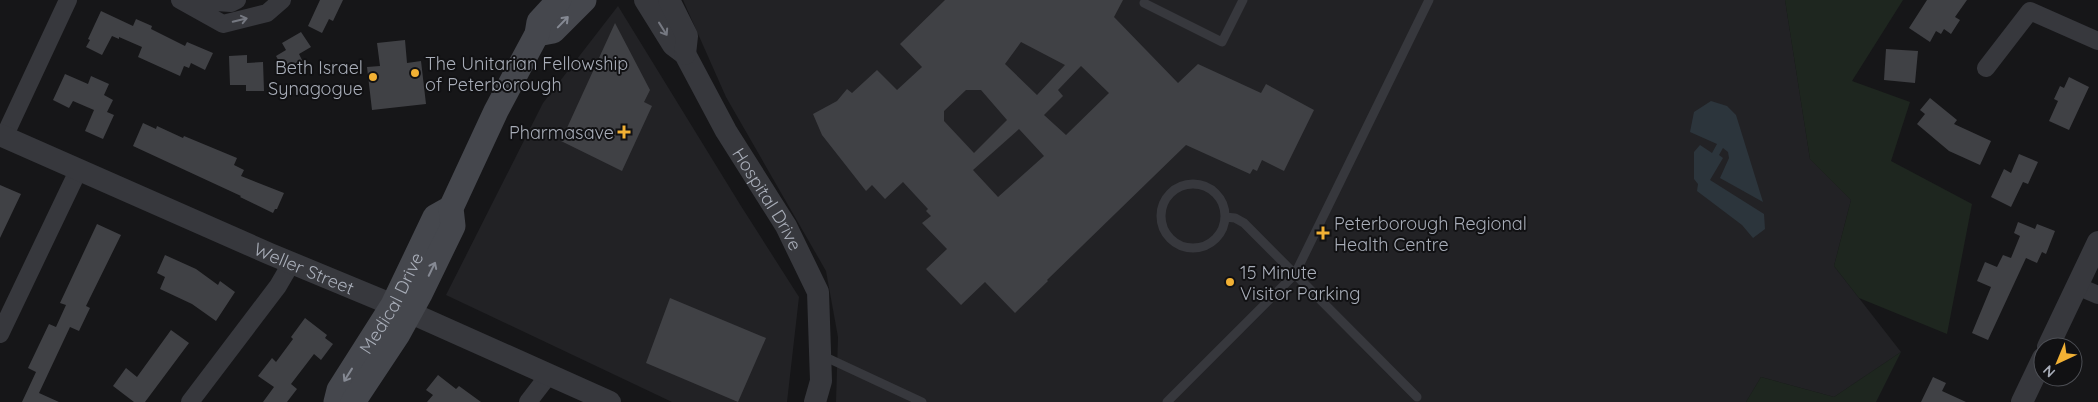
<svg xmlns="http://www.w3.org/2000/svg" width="2098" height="402" font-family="Quicksand,sans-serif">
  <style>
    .built { fill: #222225 }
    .green { fill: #1e261f }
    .water { fill: #2c353c }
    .building { fill: #404145; fill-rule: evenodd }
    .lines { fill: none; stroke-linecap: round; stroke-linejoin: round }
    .service { stroke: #37383d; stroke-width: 9 }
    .minor { stroke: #37383d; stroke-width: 18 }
    .tertiary { stroke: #37383d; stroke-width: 22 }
    .secondary { stroke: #45474d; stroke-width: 25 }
    .oneway { stroke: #757881 }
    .oneway2 { stroke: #858993 }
    .poi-dot { fill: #f2b134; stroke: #111113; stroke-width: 2 }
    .labels { text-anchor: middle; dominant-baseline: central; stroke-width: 4; stroke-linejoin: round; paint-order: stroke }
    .poi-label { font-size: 18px; fill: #a8adb8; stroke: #111113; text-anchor: start }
    .street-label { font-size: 18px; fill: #a8adb8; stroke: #111113 }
  </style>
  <rect width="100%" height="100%" fill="#161618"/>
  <path class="built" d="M683 0H1785L1810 159 1851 200 1834 266 1901 352 1834 397 1761 377 1746 402H836L838 337 826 271 726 97Z
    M618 6 741 206 799 297 787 402H672L446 295 543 103Z"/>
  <path class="green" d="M1785 0H1903L1852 81 1910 102 1891 161 1972 204 1947 334 1859 298 1834 266 1851 200 1810 159Z
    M1901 352 1876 402H1746L1761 377 1834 397Z"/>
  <path class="water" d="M1711 101 1727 106 1736 115 1763 202 1720 178 1729 158 1728 152 1723 148 1719 155 1723 158 1710 180 1764 214 1765 229 1753 238 1742 225 1697 191 1698 184 1694 179V152L1700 145 1712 153 1717 144 1690 132 1694 112Z"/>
  <path class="building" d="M320 0H343L333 21 329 19 322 33 308 26Z
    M945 0H1123L1114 17 1178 83 1198 64 1261 93 1266 84 1314 110 1284 171 1262 160 1257 171 1253 169 1250 174 1186 145 1047 280 1048 281 1015 313 985 282 961 305 926 269 947 249 922 223 931 216 926 211 928 209 903 182 885 199 872 185 866 191 822 135 813 114 837 101 847 89 852 93 877 70 897 90 922 67 900 44ZM1021 42 1065 65 1037 95 1005 64ZM1081 66 1109 93 1066 135 1044 115 1063 96 1058 90ZM966 90H981L1007 120 974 153 944 121V111ZM1019 129 1044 156 998 197 973 170Z
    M1927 0H1967L1955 17 1960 20 1951 34 1944 29 1941 34 1936 31 1930 42 1909 28Z
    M101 11 133 26 136 19 152 26 151 29 185 46 187 42 213 53 205 70 191 63 189 68 184 66 180 76 138 57 142 47 119 37V39L112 36 102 55 86 47 90 40 88 39Z
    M615 23 650 90 644 102 652 106 622 171 561 141Z
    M301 32 311 47 299 54 304 64 286 74 276 56 286 50 282 43Z
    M405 40 407 63 421 61 426 104 372 110 367 67 380 66 377 43Z
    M1886 49 1918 51 1915 83 1884 80Z
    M247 55V63L263 62 264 91H246V85H230L229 56Z
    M65 74 88 84 91 76 109 84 104 95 113 100 107 112 114 115 103 139 85 131 94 110 73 101 69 108 53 100Z
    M2069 77 2089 87 2069 130 2049 121 2058 101 2054 99 2060 86 2064 88Z
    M1930 98 1957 120 1954 124 1991 141 1980 165 1949 151 1917 124 1925 114 1920 110Z
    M143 123 156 129 157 126 183 138 184 136 237 158 234 165 244 170 241 176 284 193 277 209H275L273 213 240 197 241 196 133 146Z
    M2019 154 2038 162 2028 184 2023 182 2011 207 1991 197 2004 169 2011 173Z
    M0 185 21 194 0 238Z
    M2018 222 2035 229 2037 224 2055 231 2046 254 2042 252 2037 263 2026 258 1988 340 1972 333 1991 287 1977 281 1985 262 1997 267 2003 255 2011 258 2020 236 2014 233Z
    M97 224 121 235 86 306 90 308 79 331 70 327 39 393 59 402H22L36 372 28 368 49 324 56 327 66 305 60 303Z
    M165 255 196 269 218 285 220 281 235 292 216 321 192 304 160 289 165 277 157 273Z
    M670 298 766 338 738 402 646 363Z
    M305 318 327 335 325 338 333 344 321 360 314 354 291 384 297 389 287 402H263L274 387 258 376 272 358 276 362 293 339 291 337Z
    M171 330 189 343 145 402H134L113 386 126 368 137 377Z
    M438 375 456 389 459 386 481 402H427L433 395 426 390Z
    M1933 377 1946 383 1942 391 1966 402H1921Z"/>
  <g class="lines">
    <path class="service" d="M1144 3 1222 42 1243 0
      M1161 216a32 32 0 1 1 64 0a32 32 0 1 1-64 0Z
      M1225 217 1235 218 1244 223 1417 397
      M821 355 922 402
      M1167 402 1295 274 1429 0"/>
    <path class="minor" d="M180 0 223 24 267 13 282 0
      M186 0 231 3 237 0
      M1986 68 2030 11 2098 41
      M4 137 68 0
      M2077 286 2098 295
      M0 334 78 171
      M190 402 278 286 292 262
      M528 402 548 376"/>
    <g class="tertiary">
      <path id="s1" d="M645 0 673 45 685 54 726 131 786 226 818 292 821 381 815 402"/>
      <path d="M669 0 687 36 685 54"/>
      <path id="s2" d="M0 135 270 254 393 305 610 402"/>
      <path d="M2048 347 2098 242"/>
      <path d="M2022 402 2043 358"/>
    </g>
    <g class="secondary">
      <path d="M537 34 553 31 584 0"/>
      <path id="s3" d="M336 402 339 390 393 305 435 217 451 208"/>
      <path d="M353 402 398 334 420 294 453 226 451 208 496 111 537 34 539 22 559 0"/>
    </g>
  </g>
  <defs><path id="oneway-shaft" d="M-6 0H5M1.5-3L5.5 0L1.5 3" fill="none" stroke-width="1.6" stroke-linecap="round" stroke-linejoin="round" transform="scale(1.25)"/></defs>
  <g class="oneway">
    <use href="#oneway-shaft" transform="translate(240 20) rotate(-14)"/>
    <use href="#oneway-shaft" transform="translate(663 29) rotate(58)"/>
  </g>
  <g class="oneway2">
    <use href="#oneway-shaft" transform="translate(563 22) rotate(-46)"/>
    <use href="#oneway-shaft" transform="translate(432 269) rotate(-64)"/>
    <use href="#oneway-shaft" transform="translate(348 375) rotate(122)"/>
  </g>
  <g class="poi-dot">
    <circle cx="415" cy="73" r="5"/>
    <circle cx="373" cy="77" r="5"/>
    <path d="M621.5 124.5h5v5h5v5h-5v5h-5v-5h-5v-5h5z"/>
    <path d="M1320.5 225.5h5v5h5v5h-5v5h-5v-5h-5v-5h5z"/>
    <circle cx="1230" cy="282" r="5"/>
  </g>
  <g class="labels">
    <g class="poi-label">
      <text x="425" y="63">The Unitarian Fellowship<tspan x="425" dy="21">of Peterborough</tspan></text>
      <text x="363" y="67" text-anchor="end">Beth Israel<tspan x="363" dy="21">Synagogue</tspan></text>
      <text x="614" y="132" text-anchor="end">Pharmasave</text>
      <text x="1334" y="223">Peterborough Regional<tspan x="1334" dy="21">Health Centre</tspan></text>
      <text x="1240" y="272">15 Minute<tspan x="1240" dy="21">Visitor Parking</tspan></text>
    </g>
    <g class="street-label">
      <text stroke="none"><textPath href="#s1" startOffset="235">Hospital Drive</textPath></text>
      <text stroke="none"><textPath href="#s2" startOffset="332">Weller Street</textPath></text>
      <text stroke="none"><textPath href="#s3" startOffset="114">Medical Drive</textPath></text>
    </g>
  </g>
  <g transform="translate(2058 362) rotate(224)"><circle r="24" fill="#111113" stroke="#4d4f55"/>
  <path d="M0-4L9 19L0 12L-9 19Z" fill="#f2b134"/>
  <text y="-8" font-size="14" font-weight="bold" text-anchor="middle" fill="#a8adb8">N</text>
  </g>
</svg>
